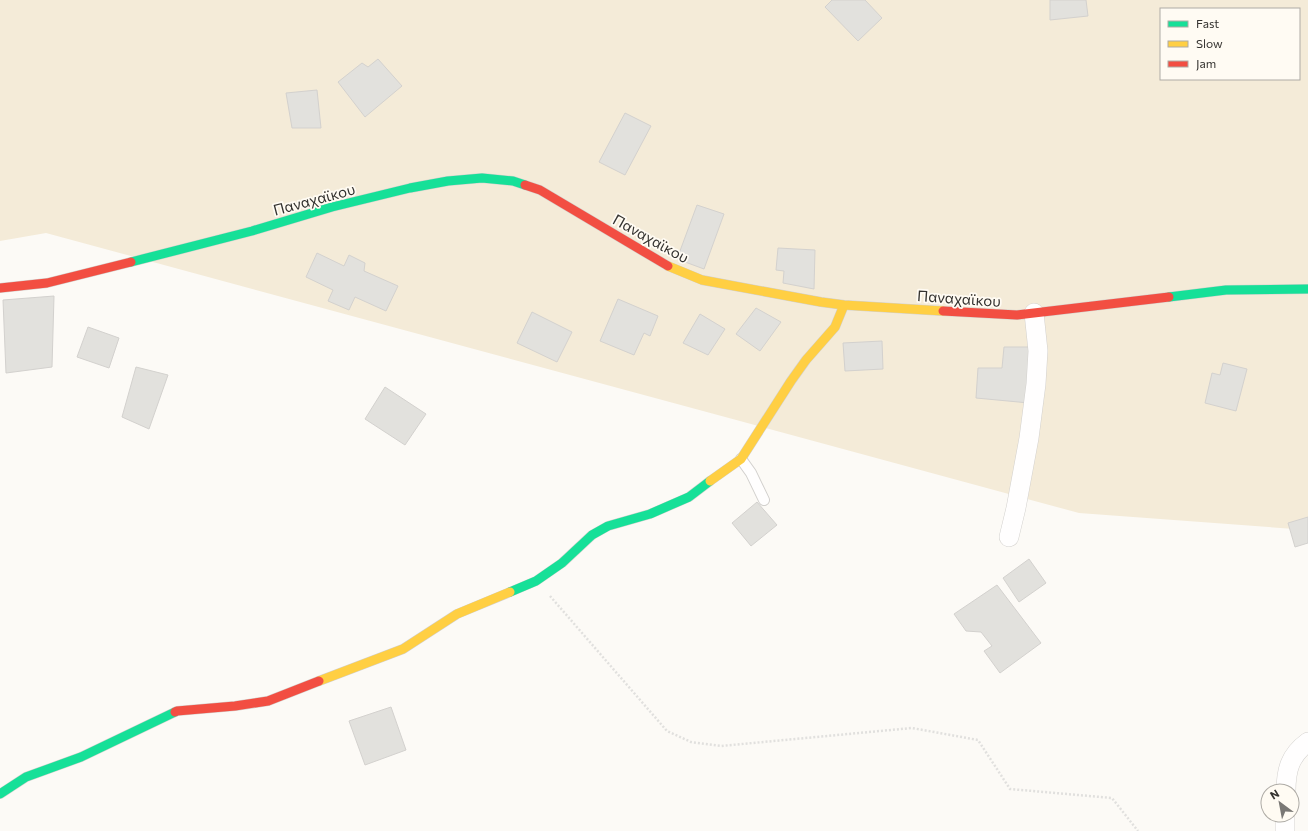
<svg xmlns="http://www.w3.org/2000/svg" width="1308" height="831" font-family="Commissioner,sans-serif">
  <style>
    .green { fill: #f4ebd8; fill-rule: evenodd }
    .building { fill: #e2e1dd; stroke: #d3d1ce }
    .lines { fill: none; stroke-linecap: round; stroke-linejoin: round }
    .lane-casing { stroke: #d2d0cd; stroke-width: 12 }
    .street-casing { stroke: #d2d0cd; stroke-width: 20 }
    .fast-casing { stroke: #d2d0cd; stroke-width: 10 }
    .slow-casing { stroke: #d2d0cd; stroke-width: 10 }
    .jam-casing { stroke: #d2d0cd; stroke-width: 10 }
    .path { stroke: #e1e0de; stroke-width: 2.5; stroke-dasharray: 2 2; stroke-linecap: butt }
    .lane { stroke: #fffefe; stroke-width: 10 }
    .street { stroke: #fffefe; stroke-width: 19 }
    .fast { stroke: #16e098; stroke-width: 9 }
    .slow { stroke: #ffcf43; stroke-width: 9 }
    .jam { stroke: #f24e42; stroke-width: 9 }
    .labels { text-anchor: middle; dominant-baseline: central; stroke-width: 3.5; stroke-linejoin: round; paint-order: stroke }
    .street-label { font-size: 15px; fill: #34322f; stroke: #fffbf3 }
  </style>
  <rect width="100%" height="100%" fill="#fcfaf6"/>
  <path class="green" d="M0 0H1308V530L1079 513 46 233 0 241ZM1161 9H1299V79H1161Z"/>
  <path class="building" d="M832 0H865L882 18 858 41 825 7Z
    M1050 0H1086L1088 16 1050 20Z
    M378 59 402 86 365 117 338 82 362 63 368 67Z
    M317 90 321 128H292L286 93Z
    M625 113 651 126 625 175 599 162Z
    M697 205 724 214 704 269 677 259Z
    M778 248 815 250 814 289 783 283 784 271 776 270Z
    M317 253 344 266 349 255 365 263 364 271 398 286 386 311 355 297 349 310 328 301 333 290 306 277Z
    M54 296 52 367 6 373 3 300Z
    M618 299 658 316 650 336 644 333 634 355 600 341Z
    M756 308 781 322 760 351 736 334Z
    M532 312 572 332 557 362 517 343Z
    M700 314 725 329 708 355 683 343Z
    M88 327 119 338 109 368 77 357Z
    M882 341 883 369 845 371 843 343Z
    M1004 347H1033L1029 403 976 398 978 368H1002Z
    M1223 363 1247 369 1236 411 1205 403 1212 373 1220 375Z
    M136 367 168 375 149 429 122 417Z
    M385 387 426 414 405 445 365 419Z
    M757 502 777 525 751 546 732 523Z
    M1308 517V543L1295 547 1288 523Z
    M1029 559 1046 583 1019 602 1003 578Z
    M997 585 1041 643 1000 673 984 651 992 646 981 632 966 631 954 614Z
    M391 707 406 750 365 765 349 721Z"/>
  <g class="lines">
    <defs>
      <path id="lane" d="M741 459 751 473 764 500"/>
      <path id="street" d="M1009 537 1016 508 1029 438 1036 384 1038 351 1034 313
        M1286 791C1286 770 1290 755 1308 742
        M1285 831V815"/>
      <path id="fast" d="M131 262 252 231 332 207 410 188 448 181 482 178 513 181 525 185
        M1169 297 1226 290 1308 289
        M510 592 536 581 562 563 592 535 608 526 650 514 689 497 710 481
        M0 794 26 777 81 757 175 712"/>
      <path id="slow" d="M668 266 702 280 821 302 844 305 943 311
        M710 481 741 459 791 381 806 360 835 327 844 305
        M319 681 403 649 457 614 510 592"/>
      <path id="jam" d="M525 185 540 190 668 266
        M0 288 47 283 131 262
        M943 311 1017 315 1169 297
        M175 712 177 711 235 706 268 701 319 681"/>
    </defs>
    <use href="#lane" class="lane-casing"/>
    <use href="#street" class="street-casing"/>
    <use href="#fast" class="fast-casing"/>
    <use href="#slow" class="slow-casing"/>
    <use href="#jam" class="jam-casing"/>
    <path class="path" d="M550 596 667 731 691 742 721 746 912 728 978 740 1010 789 1112 798 1138 831"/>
    <use href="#lane" class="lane"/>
    <use href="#street" class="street"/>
    <use href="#fast" class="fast"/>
    <use href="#slow" class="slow"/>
    <use href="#jam" class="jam"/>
  </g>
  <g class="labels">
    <g class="street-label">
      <text transform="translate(314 199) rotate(-15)">Παναχαϊκου</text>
      <text transform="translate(651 238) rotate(29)">Παναχαϊκου</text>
      <text transform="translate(959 298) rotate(4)">Παναχαϊκου</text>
    </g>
  </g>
  <rect x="1160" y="8" width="140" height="72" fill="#fffbf3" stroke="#aeaba5"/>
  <rect x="1168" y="21" width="20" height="6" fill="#16e098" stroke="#aeaba5"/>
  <text x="1196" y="28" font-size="12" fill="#34322f">Fast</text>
  <rect x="1168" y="41" width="20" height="6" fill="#ffcf43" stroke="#aeaba5"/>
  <text x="1196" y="48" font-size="12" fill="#34322f">Slow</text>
  <rect x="1168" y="61" width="20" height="6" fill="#f24e42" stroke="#aeaba5"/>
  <text x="1196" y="68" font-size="12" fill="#34322f">Jam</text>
  <g transform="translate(1280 803) rotate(328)"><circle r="19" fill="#fffbf3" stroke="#aeaba5"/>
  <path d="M0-3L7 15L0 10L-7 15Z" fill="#7a7875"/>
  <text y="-6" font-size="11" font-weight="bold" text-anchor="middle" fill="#34322f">N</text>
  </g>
</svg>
